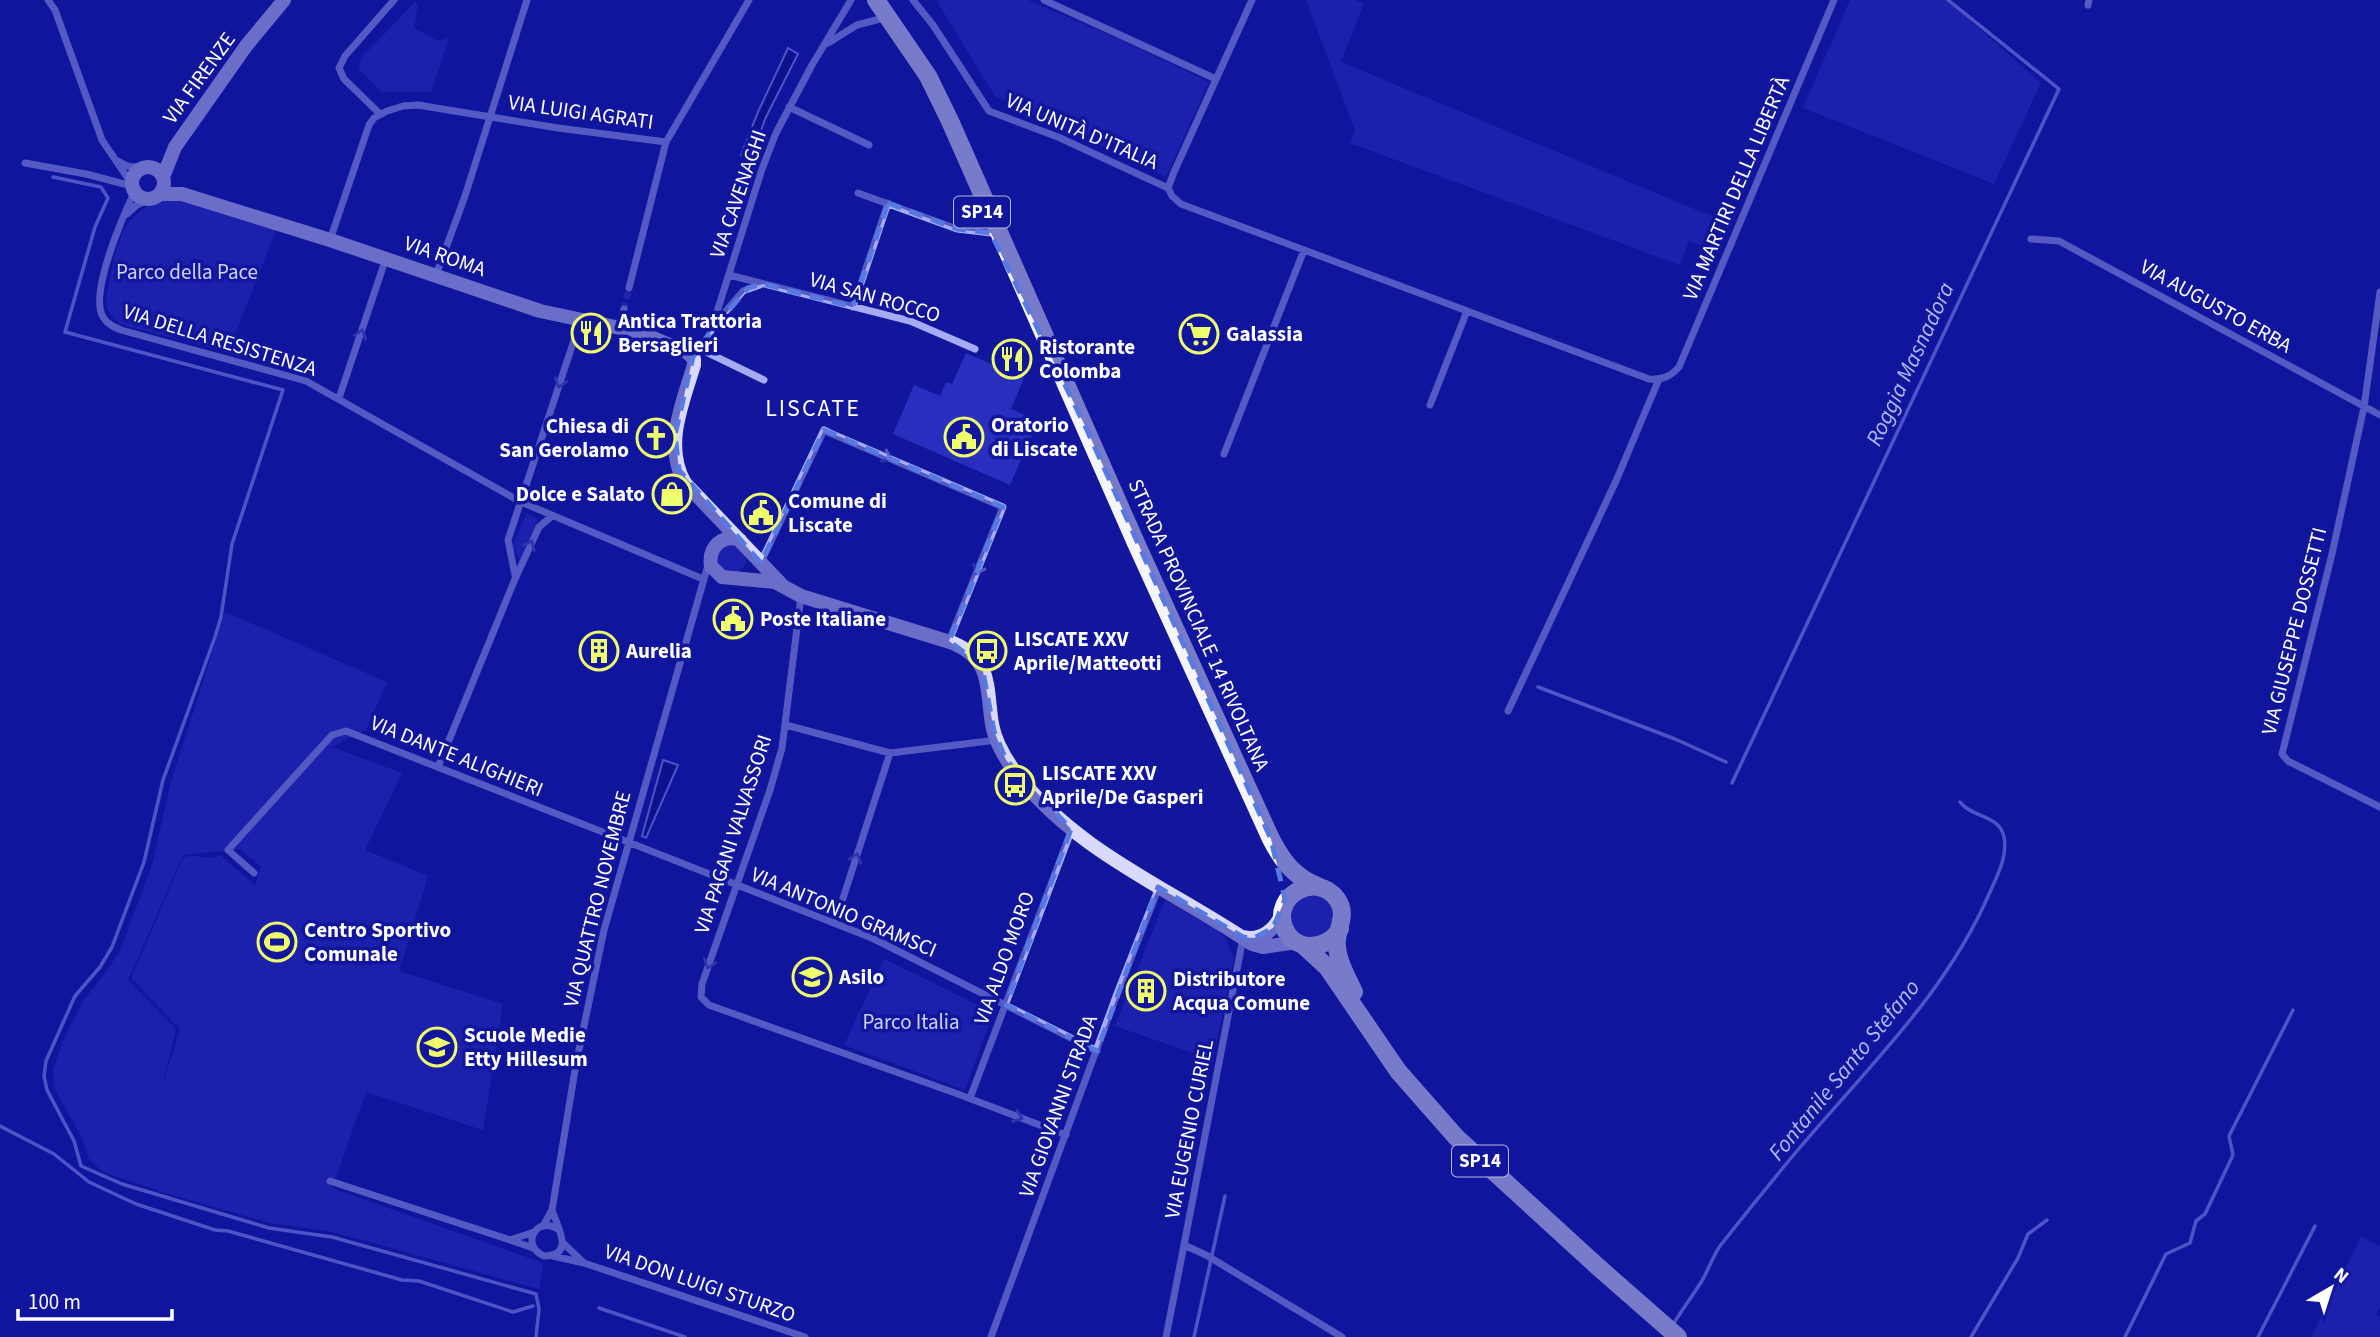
<svg xmlns="http://www.w3.org/2000/svg" width="2380" height="1337" font-family="'Source Sans 3',sans-serif">
  <style>
    .green { fill: #282fbe; fill-rule: evenodd }
    .water { fill: #0b0d79; stroke: #999ff8; stroke-width: 2 }
    .lines { fill: none; stroke-linecap: round; stroke-linejoin: round }
    .stream { stroke: #999ff8; stroke-width: 3.5 }
    .street-tunnel { stroke: #3539ac; stroke-width: 7; stroke-dasharray: 7 3.5; stroke-linecap: butt }
    .street { stroke: #a7abf4; stroke-width: 7 }
    .secondary { stroke: #d8d9fd; stroke-width: 14 }
    .primary { stroke: #f5f5ff; stroke-width: 18 }
    .oneway { stroke: #5459c4 }
    .marked { fill: none; stroke: #567ae2; stroke-width: 5; stroke-dasharray: 14 9; stroke-linejoin: round }
    .labels { text-anchor: middle; dominant-baseline: central; stroke-width: 7; stroke-linejoin: round; paint-order: stroke }
    .shield { fill: #11169d; stroke: #b8b9e2; stroke-width: 2 }
    .shield-label { font-size: 19px; font-weight: bold; fill: #fff }
    .street-label { font-size: 21px; fill: #fff; stroke: #11169d }
    .park-label { font-size: 21px; fill: #d0d2fe; stroke: #11169d }
    .poi-label { font-size: 21px; font-weight: bold; fill: #fff; stroke: #11169d; text-anchor: start }
    .water-label { font-size: 23px; font-style: italic; fill: #b4b8fb; stroke: #11169d }
    .quarter-label { font-size: 24px; letter-spacing: 2px; fill: #fff; stroke: #11169d }
  </style>
  <rect width="100%" height="100%" fill="#11169d"/>
  <path class="green" d="M936 0H1028L1114 37 1209 82 1166 177 995 96Z
    M1306 0H1355L1364 4 1341 62 1728 223 1716 252 1689 241 1680 265 1350 143 1355 130Z
    M1850 0H1947L2041 83 1994 184 1803 108Z
    M415 2 418 4 414 28 438 41 449 38 431 92H382L359 69 361 58Z
    M164 200H182L276 230 228 352 126 326C113 320 106 312 106 298 116 255 115 213 164 200Z
    M966 353 1024 378 1011 409 1038 421 1010 485 893 434 914 385 940 396 946 382 952 384Z
    M527 513 538 520 519 560 513 544Z
    M718 559a14 14 0 1 1 28 0a14 14 0 1 1-28 0Z
    M225 612 387 682 366 730 332 747 402 773 365 850 428 876 399 971 503 1004 483 1130 366 1092 332 1188 543 1263 539 1289 333 1232 270 1223 169 1194 103 1172 89 1159 82 1138 54 1087 53 1070 62 1043 83 1001 106 972 120 951 152 865 171 782ZM240 849 261 867 255 885 220 855C207 862 196 852 183 858L131 978 180 1029 162 1087 176 1029 128 980 183 855Z
    M1290 916a22 22 0 1 1 44 0a22 22 0 1 1-44 0Z
    M1165 900 1217 930 1226 939 1234 959 1213 1060 1115 1026Z
    M884 959 988 1010 992 1016 965 1090 844 1045Z
    M2361 1237 2380 1246V1307L2376 1315 2380 1317V1337H2311Z"/>
  <path class="water" d="M788 48 798 54 766 117 750 159 741 155 758 112Z
    M663 760 678 765 646 838 642 836Z"/>
  <g class="lines">
    <path class="stream" d="M53 177 101 187 108 198 95 227 65 332 283 390 232 544 221 617 215 637 163 780 144 862 112 947 100 967 75 996 46 1061 44 1076 47 1090 74 1141 81 1166 122 1184 269 1228 332 1237 536 1294 539 1309 536 1337
      M1538 687 1675 739 1726 762
      M1732 783 2059 89 1948 0
      M0 1126 54 1154 89 1182 136 1204 215 1230 228 1231 402 1280 419 1281 513 1312 533 1306
      M599 1308 685 1337
      M1674 1323C1683 1308 1694 1294 1703 1279 1709 1268 1713 1256 1720 1246 1745 1214 1771 1182 1797 1151 1867 1068 1946 994 1990 892 1997 876 2008 856 2004 837 2000 815 1972 818 1960 802
      M1194 1337 1225 1196
      M1971 1337 2018 1258 2028 1234 2047 1220
      M2125 1337 2166 1254 2190 1243 2196 1221 2205 1214 2233 1155 2229 1136 2293 1010
      M2258 1337 2315 1226"/>
    <path class="street-tunnel" d="M624 309 629 288"/>
    <path class="street" d="M48 0 55 10 102 140 131 183
      M913 0 933 25 989 111 1058 137 1168 188
      M1044 0 1216 79
      M1252 0 1174 172 1168 188 1172 196 1181 204 1649 379C1662 380 1670 377 1679 367L1834 0
      M2088 5 2089 0
      M828 43 857 25 880 19
      M789 107 869 145
      M380 114 344 79 339 68 345 56 394 0
      M118 161 127 166 141 168
      M25 163 86 174 132 186
      M134 193C123 216 89 294 103 317 107 324 114 327 121 330L306 381 521 502 703 579
      M858 193 957 229 991 233
      M127 214 137 205 147 200
      M2031 239 2059 241 2380 415
      M330 240 369 125 374 118 387 111 403 106 418 105 558 128 666 142
      M436 275 465 196 527 0
      M729 275 910 321 975 349
      M629 288 666 142 749 0
      M2380 292 2364 407 2332 554 2282 754 2288 761 2380 807
      M853 307 888 203
      M715 324 743 291 760 285
      M620 327 624 309
      M702 350 764 380
      M693 357 702 350 711 331 762 169 776 133 812 65 851 0
      M339 398 386 258
      M1430 405 1467 311
      M1224 454 1304 250
      M761 562 824 430 830 433 1003 507 949 641
      M515 575 508 540 581 319
      M801 596 782 748 770 790 702 984 701 997 709 1005 955 1093 1066 1135
      M1508 711 1616 481 1659 379
      M786 725 890 753 997 740
      M438 767 515 579 539 527 552 516
      M254 873 228 850 332 735 346 731 872 938 1097 1051
      M835 923 890 753
      M1243 938 1184 1245 1206 1255 1342 1337
      M970 1098 1072 829
      M330 1181 510 1240
      M552 1210 576 1064 604 930 708 565
      M543 1226 552 1210C557 1226 576 1256 544 1256 520 1246 536 1215 558 1229
      M563 1243 583 1262
      M533 1248 510 1240 534 1232
      M553 1256 584 1263 805 1337
      M991 1337 1118 991 1159 887
      M1166 1337 1184 1245"/>
    <path class="secondary" d="M132 183a16 16 0 1 1 32 0a16 16 0 1 1-32 0Z
      M163 177 175 147 246 46 284 0
      M160 194H182L330 240 540 311 639 332 688 353 694 359V365C683 402 663 446 685 483L784 587
      M740 540C722 533 708 548 711 566L722 577 775 582 801 596 953 643C993 660 986 688 992 724 995 742 1004 757 1015 772 1076 852 1171 889 1252 944L1263 947 1297 942
      M1243 937C1262 942 1277 928 1283 911"/>
    <path class="primary" d="M876 0 928 76 950 121 1136 543 1271 839C1283 862 1295 878 1320 887
      M1340 929C1327 951 1294 953 1284 927 1272 895 1317 871 1337 899 1349 916 1335 929 1337 946 1338 962 1347 977 1354 992
      M1303 945 1327 967 1398 1071 1456 1137 1597 1266 1678 1337"/>
  </g>
  <defs><path id="oneway-chevron" d="M-2-3.5L2.5 0L-2 3.5" fill="none" stroke-width="1.6" stroke-linecap="round" stroke-linejoin="round" transform="scale(1.75)"/></defs>
  <g class="oneway">
    <use href="#oneway-chevron" transform="translate(361 334) rotate(-71)"/>
    <use href="#oneway-chevron" transform="translate(560 383) rotate(108)"/>
    <use href="#oneway-chevron" transform="translate(887 457) rotate(23)"/>
    <use href="#oneway-chevron" transform="translate(530 545) rotate(-65)"/>
    <use href="#oneway-chevron" transform="translate(978 570) rotate(112)"/>
    <use href="#oneway-chevron" transform="translate(856 858) rotate(-72)"/>
    <use href="#oneway-chevron" transform="translate(709 964) rotate(109)"/>
    <use href="#oneway-chevron" transform="translate(1018 1117) rotate(21)"/>
  </g>
  <path d="M0 0H2380V1337H0ZM888 203 957 229 991 233 1087 430 1271 839 1285 899 1273 928 1254 938 1243 937 1158 887 1097 1051 1006 1005 1071 829 1006 760 994 731 982 666 949 641 1003 507 824 430 761 563 679 470 675 435 693 357 711 331 748 288 763 284 853 307Z" fill="#11169d" fill-opacity=".55" fill-rule="evenodd"/>
  <path class="marked" d="M888 203 957 229 991 233 1087 430 1271 839 1285 899 1273 928 1254 938 1243 937 1158 887 1097 1051 1006 1005 1071 829 1006 760 994 731 982 666 949 641 1003 507 824 430 761 563 679 470 675 435 693 357 711 331 748 288 763 284 853 307Z"/>
  <defs>
    <symbol id="restaurant-ring" viewBox="-11 -11 22 22"><circle r="9.5" fill="#11169d" stroke="#eeff6b" stroke-width="1.5"/><path d="M-5-6h1v4h1v-4h1v4h1v-4h1v5L-1.5 .5V6h-2V.5L-5-1ZM5-6V6H3V1.5H1.5Q1.5-4 5-6Z" fill="#eeff6b"/></symbol>
    <symbol id="supermarket-ring" viewBox="-11 -11 22 22"><circle r="9.5" fill="#11169d" stroke="#eeff6b" stroke-width="1.5"/><path d="M-6-5.5h2.5l.6 2H6L4.5 2H-2.5L-4.4-4H-6ZM-1.5 3.2a1.3 1.3 0 1 0 .1 0ZM3 3.2a1.3 1.3 0 1 0 .1 0Z" fill="#eeff6b"/></symbol>
    <symbol id="civic-ring" viewBox="-11 -11 22 22"><circle r="9.5" fill="#11169d" stroke="#eeff6b" stroke-width="1.5"/><path d="M-.6-6.5H3V-4.5H.6V-3L4-1V1h2V6H-6V1h2V-1L-.6-3ZM-1.2 2.5V6h2.4V2.5Z" fill="#eeff6b"/></symbol>
    <symbol id="church-ring" viewBox="-11 -11 22 22"><circle r="9.5" fill="#11169d" stroke="#eeff6b" stroke-width="1.5"/><path d="M-1.2-6h2.4v3.5h3.3v2.4h-3.3V6h-2.4V-.1h-3.3v-2.4h3.3Z" fill="#eeff6b"/></symbol>
    <symbol id="shop-ring" viewBox="-11 -11 22 22"><circle r="9.5" fill="#11169d" stroke="#eeff6b" stroke-width="1.5"/><path d="M-5-2.5h2.3a2.7 3.5 0 0 1 5.4 0H5L5.5 6h-11ZM-1.5-2.5h3a1.5 2.3 0 0 0-3 0Z" fill="#eeff6b"/></symbol>
    <symbol id="building-ring" viewBox="-11 -11 22 22"><circle r="9.5" fill="#11169d" stroke="#eeff6b" stroke-width="1.5"/><path d="M-4-6H4V6H1V3H-1V6H-4ZM-2.5-4.3h1.7v1.8h-1.7ZM.8-4.3h1.7v1.8H.8ZM-2.5-1h1.7V.8h-1.7ZM.8-1h1.7V.8H.8Z" fill="#eeff6b"/></symbol>
    <symbol id="bus-ring" viewBox="-11 -11 22 22"><circle r="9.5" fill="#11169d" stroke="#eeff6b" stroke-width="1.5"/><path d="M-5-6H5V4H4V6H2V4H-2V6H-4V4H-5ZM-3.5-4V0h7V-4ZM-3.5 1.2v1.5H-2V1.2ZM2 1.2v1.5H3.5V1.2Z" fill="#eeff6b"/></symbol>
    <symbol id="stadium-ring" viewBox="-11 -11 22 22"><circle r="9.5" fill="#11169d" stroke="#eeff6b" stroke-width="1.5"/><path d="M0-5a6.5 5 0 1 0 0 10a6.5 5 0 1 0 0-10ZM-3.5-1.8h7v3.6h-7Z" fill="#eeff6b"/></symbol>
    <symbol id="school-ring" viewBox="-11 -11 22 22"><circle r="9.5" fill="#11169d" stroke="#eeff6b" stroke-width="1.5"/><path d="M0-5L7-2L0 1L-7-2ZM-4 1L0 2.5L4 1V4Q0 6-4 4Z" fill="#eeff6b"/></symbol>
  </defs>
  <g fill-rule="evenodd">
    <use href="#restaurant-ring" x="569" y="311" width="44" height="44"/>
    <use href="#supermarket-ring" x="1177" y="312" width="44" height="44"/>
    <use href="#restaurant-ring" x="990" y="337" width="44" height="44"/>
    <use href="#civic-ring" x="942" y="415" width="44" height="44"/>
    <use href="#church-ring" x="634" y="416" width="44" height="44"/>
    <use href="#shop-ring" x="650" y="472" width="44" height="44"/>
    <use href="#civic-ring" x="739" y="491" width="44" height="44"/>
    <use href="#civic-ring" x="711" y="597" width="44" height="44"/>
    <use href="#building-ring" x="577" y="629" width="44" height="44"/>
    <use href="#bus-ring" x="965" y="629" width="44" height="44"/>
    <use href="#bus-ring" x="993" y="763" width="44" height="44"/>
    <use href="#stadium-ring" x="255" y="920" width="44" height="44"/>
    <use href="#school-ring" x="790" y="955" width="44" height="44"/>
    <use href="#building-ring" x="1124" y="969" width="44" height="44"/>
    <use href="#school-ring" x="415" y="1025" width="44" height="44"/>
  </g>
  <g class="labels">
    <g class="shield">
      <rect x="954" y="196.5" width="56" height="31" rx="5"/>
      <rect x="1452" y="1145.5" width="56" height="31" rx="5"/>
    </g>
    <g class="shield-label">
      <text x="982" y="212">SP14</text>
      <text x="1480" y="1161">SP14</text>
    </g>
    <g class="street-label">
      <text transform="translate(199 78) rotate(-54)">VIA FIRENZE</text>
      <text transform="translate(581 112) rotate(8)">VIA LUIGI AGRATI</text>
      <text transform="translate(1082 131) rotate(23)">VIA UNITÀ D'ITALIA</text>
      <text transform="translate(1736 188) rotate(-67)">VIA MARTIRI DELLA LIBERTÀ</text>
      <text transform="translate(738 194) rotate(-71)">VIA CAVENAGHI</text>
      <text transform="translate(445 256) rotate(19)">VIA ROMA</text>
      <text transform="translate(875 297) rotate(16)">VIA SAN ROCCO</text>
      <text transform="translate(2216 306) rotate(29)">VIA AUGUSTO ERBA</text>
      <text transform="translate(220 340) rotate(17)">VIA DELLA RESISTENZA</text>
      <text transform="translate(1199 625) rotate(66)">STRADA PROVINCIALE 14 RIVOLTANA</text>
      <text transform="translate(2294 631) rotate(-76)">VIA GIUSEPPE DOSSETTI</text>
      <text transform="translate(457 756) rotate(22)">VIA DANTE ALIGHIERI</text>
      <text transform="translate(733 834) rotate(-72)">VIA PAGANI VALVASSORI</text>
      <text transform="translate(597 899) rotate(-76)">VIA QUATTRO NOVEMBRE</text>
      <text transform="translate(844 912) rotate(23)">VIA ANTONIO GRAMSCI</text>
      <text transform="translate(1004 958) rotate(-70)">VIA ALDO MORO</text>
      <text transform="translate(1058 1106) rotate(-70)">VIA GIOVANNI STRADA</text>
      <text transform="translate(1189 1129) rotate(-79)">VIA EUGENIO CURIEL</text>
      <text transform="translate(700 1283) rotate(19)">VIA DON LUIGI STURZO</text>
    </g>
    <g class="park-label">
      <text x="187" y="272">Parco della Pace</text>
      <text x="911" y="1022">Parco Italia</text>
    </g>
    <g class="poi-label">
      <text x="618" y="321">Antica Trattoria<tspan x="618" dy="24">Bersaglieri</tspan></text>
      <text x="1226" y="334">Galassia</text>
      <text x="1039" y="347">Ristorante<tspan x="1039" dy="24">Colomba</tspan></text>
      <text x="991" y="425">Oratorio<tspan x="991" dy="24">di Liscate</tspan></text>
      <text x="629" y="426" text-anchor="end">Chiesa di<tspan x="629" dy="24">San Gerolamo</tspan></text>
      <text x="645" y="494" text-anchor="end">Dolce e Salato</text>
      <text x="788" y="501">Comune di<tspan x="788" dy="24">Liscate</tspan></text>
      <text x="760" y="619">Poste Italiane</text>
      <text x="1014" y="639">LISCATE XXV<tspan x="1014" dy="24">Aprile/Matteotti</tspan></text>
      <text x="626" y="651">Aurelia</text>
      <text x="1042" y="773">LISCATE XXV<tspan x="1042" dy="24">Aprile/De Gasperi</tspan></text>
      <text x="304" y="930">Centro Sportivo<tspan x="304" dy="24">Comunale</tspan></text>
      <text x="839" y="977">Asilo</text>
      <text x="1173" y="979">Distributore<tspan x="1173" dy="24">Acqua Comune</tspan></text>
      <text x="464" y="1035">Scuole Medie<tspan x="464" dy="24">Etty Hillesum</tspan></text>
    </g>
    <g class="water-label">
      <text transform="translate(1910 364) rotate(-65)">Roggia Masnadora</text>
      <text transform="translate(1844 1070) rotate(-51)">Fontanile Santo Stefano</text>
    </g>
    <g class="quarter-label">
      <text x="813" y="408">LISCATE</text>
    </g>
  </g>
  <g transform="translate(2331 1288) rotate(39)" stroke="#11169d" stroke-width="5" paint-order="stroke">
  <path d="M0-5L12 26L0 18L-12 26Z" fill="#ffffff"/>
  <text y="-10" font-size="19" font-weight="bold" text-anchor="middle" fill="#ffffff">N</text>
  </g>
  <path d="M18 1309v10h154v-10" fill="none" stroke="#ffffff" stroke-width="3.5"/>
  <text x="28" y="1309" font-size="21" fill="#ffffff" stroke="#11169d" stroke-width="5" paint-order="stroke">100 m</text>
</svg>
